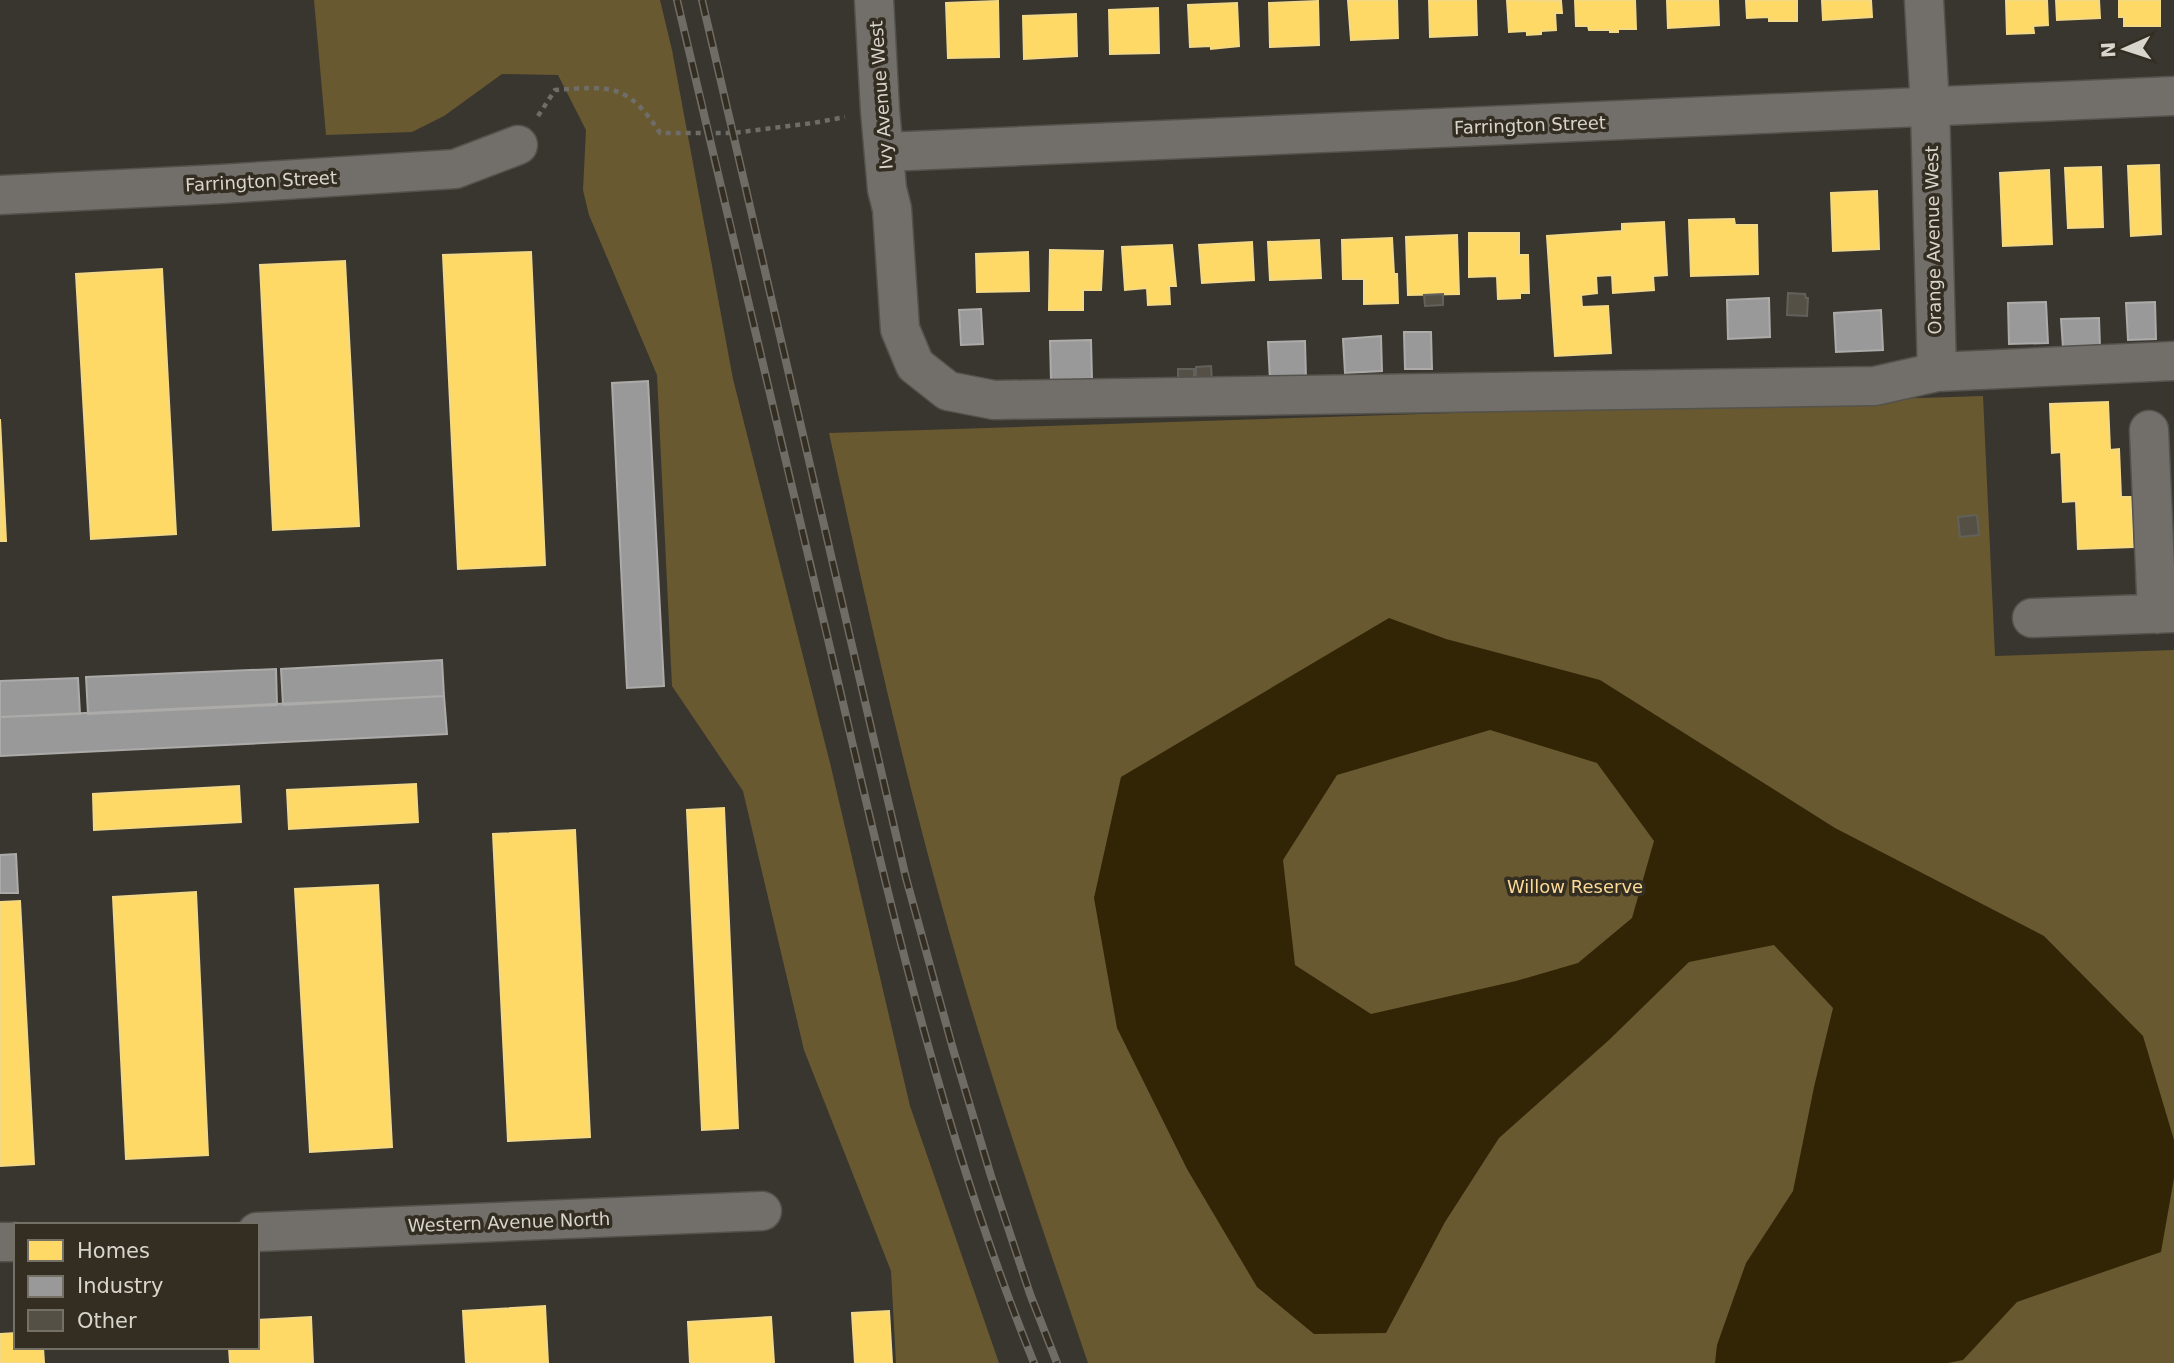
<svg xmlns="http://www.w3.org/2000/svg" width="2174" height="1363" font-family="'DejaVu Sans',sans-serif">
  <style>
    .green { fill: #695931 }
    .water { fill: #322506; fill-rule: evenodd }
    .homes { fill: #ffd966; stroke: #f3d885; stroke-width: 2 }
    .industry { fill: #999; stroke: #acaba9; stroke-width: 2 }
    .building { fill: #555045; stroke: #62605a; stroke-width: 2 }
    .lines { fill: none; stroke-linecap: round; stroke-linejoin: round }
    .minor-casing { stroke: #54524c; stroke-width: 41 }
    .path { stroke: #6f6d68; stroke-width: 4.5; stroke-dasharray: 5 5; stroke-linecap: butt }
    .minor { stroke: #726f6a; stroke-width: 38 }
    .rail-casing { stroke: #6f6c66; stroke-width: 8 }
    .rail { stroke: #332d22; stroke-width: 5; stroke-dasharray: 16; stroke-linecap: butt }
    .labels { text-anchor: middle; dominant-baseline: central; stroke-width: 7; stroke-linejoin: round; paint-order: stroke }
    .street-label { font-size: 18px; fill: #d8d5cd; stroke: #332d22 }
    .park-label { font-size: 18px; fill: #fbdb97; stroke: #332d22 }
  </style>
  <rect width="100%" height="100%" fill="#39362f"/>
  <path class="green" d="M314 0H660L672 50 733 379 831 767 910 1106 999 1363H896L891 1271 804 1050 743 791 672 686 657 375 589 215 583 190 586 130 558 75 502 74 444 116 412 132 326 135Z
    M1983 396 1995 656 2174 650V1363H1088C1037 1213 985 1063 943 910 899 752 864 593 829 433Z"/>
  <path class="water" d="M1389 618 1446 639 1600 680 1835 828 2044 936 2143 1036 2174 1140V1178L2161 1252 2017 1302 1963 1360 1948 1363H1715L1717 1345 1746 1263 1793 1191 1814 1087 1833 1008 1774 945 1689 962 1609 1040 1499 1138 1445 1222 1386 1333 1314 1334 1257 1287 1187 1169 1117 1028 1094 898 1121 777ZM1490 730 1597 763 1654 841 1632 918 1578 963 1516 981 1371 1014 1295 965 1283 860 1337 775Z"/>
  <path class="homes" d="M1348 0H1397L1398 38 1351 40Z
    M1429 0H1476L1477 35 1430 37Z
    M1507 0 1561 1 1562 13H1555L1556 30 1541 31V34L1527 35V31L1509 32Z
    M1575 0H1635L1636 29H1618V32H1610V30H1589L1588 26H1576Z
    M1667 0H1718L1719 25 1668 28Z
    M1746 0H1797V21H1769V17L1747 18Z
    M1822 0H1871L1872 17 1823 20Z
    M2006 0H2047L2048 25 2033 26 2034 33 2007 34Z
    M2056 0H2099L2100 18 2057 20Z
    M2119 0H2160V26H2124V17H2119Z
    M998 1 999 57 948 58 946 3Z
    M1318 1 1319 45 1270 47 1269 3Z
    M1237 3 1239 46 1211 49V46L1190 47 1188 5Z
    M1158 8 1159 53 1110 54 1109 10Z
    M1076 14 1077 56 1024 59 1023 16Z
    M2159 165 2161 234 2131 236 2128 166Z
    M2101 167 2103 227 2068 228 2065 168Z
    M2049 170 2052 244 2003 246 2000 173Z
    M1877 191 1879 249 1833 251 1831 193Z
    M1734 219 1735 225H1757L1758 274 1691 276 1689 220Z
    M1664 222 1667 275 1653 276 1654 290 1613 293 1612 275 1596 276 1597 293 1581 295 1582 307 1608 306 1611 353 1555 356 1547 236 1622 231V224Z
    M1469 233H1519V255H1528L1529 293H1520V298L1498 299 1497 276 1469 277Z
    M1457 235 1459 294 1408 295 1406 237Z
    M1392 238 1394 274H1397L1398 303 1364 304V279H1343L1342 240Z
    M1319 240 1321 278 1270 280 1268 242Z
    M1252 242 1254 280 1202 283 1199 245Z
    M1172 245 1176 286H1169L1170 304 1148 305 1147 288 1125 290 1122 247Z
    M1050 250 1103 251 1101 290H1083V310H1049Z
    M531 252 545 565 458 569 443 255Z
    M1028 252 1029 291 977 292 976 254Z
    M345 261 359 526 273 530 260 265Z
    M162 269 176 534 91 539 76 274Z
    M2108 402 2110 450 2119 449 2121 497H2131L2133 547 2078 549 2076 501 2063 502 2061 452 2052 453 2050 404Z
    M0 419 6 541H0Z
    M416 784 418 822 289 829 287 790Z
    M239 786 241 822 94 830 93 794Z
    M724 808 738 1128 702 1130 687 810Z
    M575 830 590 1137 508 1141 493 834Z
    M378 885 392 1147 310 1152 295 889Z
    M196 892 208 1155 126 1159 113 897Z
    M20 901 34 1164 0 1166V902Z
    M545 1306 548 1363H466L463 1311Z
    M889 1311 892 1363H855L852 1313Z
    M311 1317 313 1363H230L229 1347H257V1320Z
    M771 1317 774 1363H690L688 1322Z
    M16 1333V1347H43L44 1363H0V1334Z"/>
  <path class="industry" d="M1769 298 1770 337 1728 339 1727 300Z
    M2046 302 2048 343 2009 344 2008 303Z
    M2155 302 2156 339 2128 340 2126 303Z
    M981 309 983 344 961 345 959 310Z
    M1881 310 1883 350 1836 352 1834 313Z
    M2099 318 2100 347 2063 348 2061 319Z
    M1404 332H1431L1432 369H1405Z
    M1381 336 1382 371 1345 373 1343 339Z
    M1091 340 1092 379 1051 380 1050 341Z
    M1305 341 1306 379 1270 380 1268 342Z
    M648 381 664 686 627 688 612 383Z
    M442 660 444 696 283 705 281 669Z
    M276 669 277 705 88 714 86 677Z
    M78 678 80 714 0 717V681Z
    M444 696 447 734 0 756V717Z
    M16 854 18 893H0V855Z"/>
  <path class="building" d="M1788 293 1805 294 1806 298H1808L1807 316 1787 315Z
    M1443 294V305L1425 306 1424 295Z
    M1211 366 1212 381H1196V367Z
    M1178 369H1194V381H1178Z
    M1977 515 1979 535 1960 537 1958 517Z"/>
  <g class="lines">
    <defs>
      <path id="minor" d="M874 0 880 110 887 189 892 209 900 329 915 365 948 391 994 400 1875 386 1937 372 2174 361
        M1924 0 1930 108 1937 372
        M885 152 2174 96
        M0 195 221 184 455 169 518 145
        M2149 430 2157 614
        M2032 618 2174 613
        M257 1232 762 1211
        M0 1242H16"/>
    </defs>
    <use href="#minor" class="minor-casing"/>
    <path class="path" d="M538 116 555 90C610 86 628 83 660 133H733L813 123 845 117"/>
    <use href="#minor" class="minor"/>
    <defs>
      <path id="rail" d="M677 0C732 230 785 460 840 690 893 917 946 1146 1034 1363
        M702 0 906 878 953 1049 991 1176 1030 1294 1057 1363"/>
    </defs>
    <use href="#rail" class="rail-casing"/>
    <use href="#rail" class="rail"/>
  </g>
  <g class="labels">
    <g class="street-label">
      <text transform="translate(881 95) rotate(-94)">Ivy Avenue West</text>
      <text transform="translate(1530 125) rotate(-2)">Farrington Street</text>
      <text transform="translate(261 181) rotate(-3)">Farrington Street</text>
      <text transform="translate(1933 240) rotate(-91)">Orange Avenue West</text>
      <text transform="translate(509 1222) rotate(-2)">Western Avenue North</text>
    </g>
    <g class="park-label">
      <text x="1575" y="886">Willow Reserve</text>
    </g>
  </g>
  <rect x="14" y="1223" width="245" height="126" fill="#332d22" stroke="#757066" stroke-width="2"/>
  <rect x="28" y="1240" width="35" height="21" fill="#ffd966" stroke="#757066" stroke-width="2"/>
  <text x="77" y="1258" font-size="21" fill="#d8d5cd">Homes</text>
  <rect x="28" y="1276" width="35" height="21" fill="#999999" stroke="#757066" stroke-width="2"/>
  <text x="77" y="1293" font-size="21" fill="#d8d5cd">Industry</text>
  <rect x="28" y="1310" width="35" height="21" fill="#555045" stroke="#757066" stroke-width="2"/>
  <text x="77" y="1328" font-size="21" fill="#d8d5cd">Other</text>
  <g transform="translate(2125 49) rotate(267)" stroke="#332d22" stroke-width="5" paint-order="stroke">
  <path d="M0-5L12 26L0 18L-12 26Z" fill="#d8d5cd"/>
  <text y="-10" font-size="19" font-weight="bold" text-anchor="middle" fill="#d8d5cd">N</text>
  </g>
</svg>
